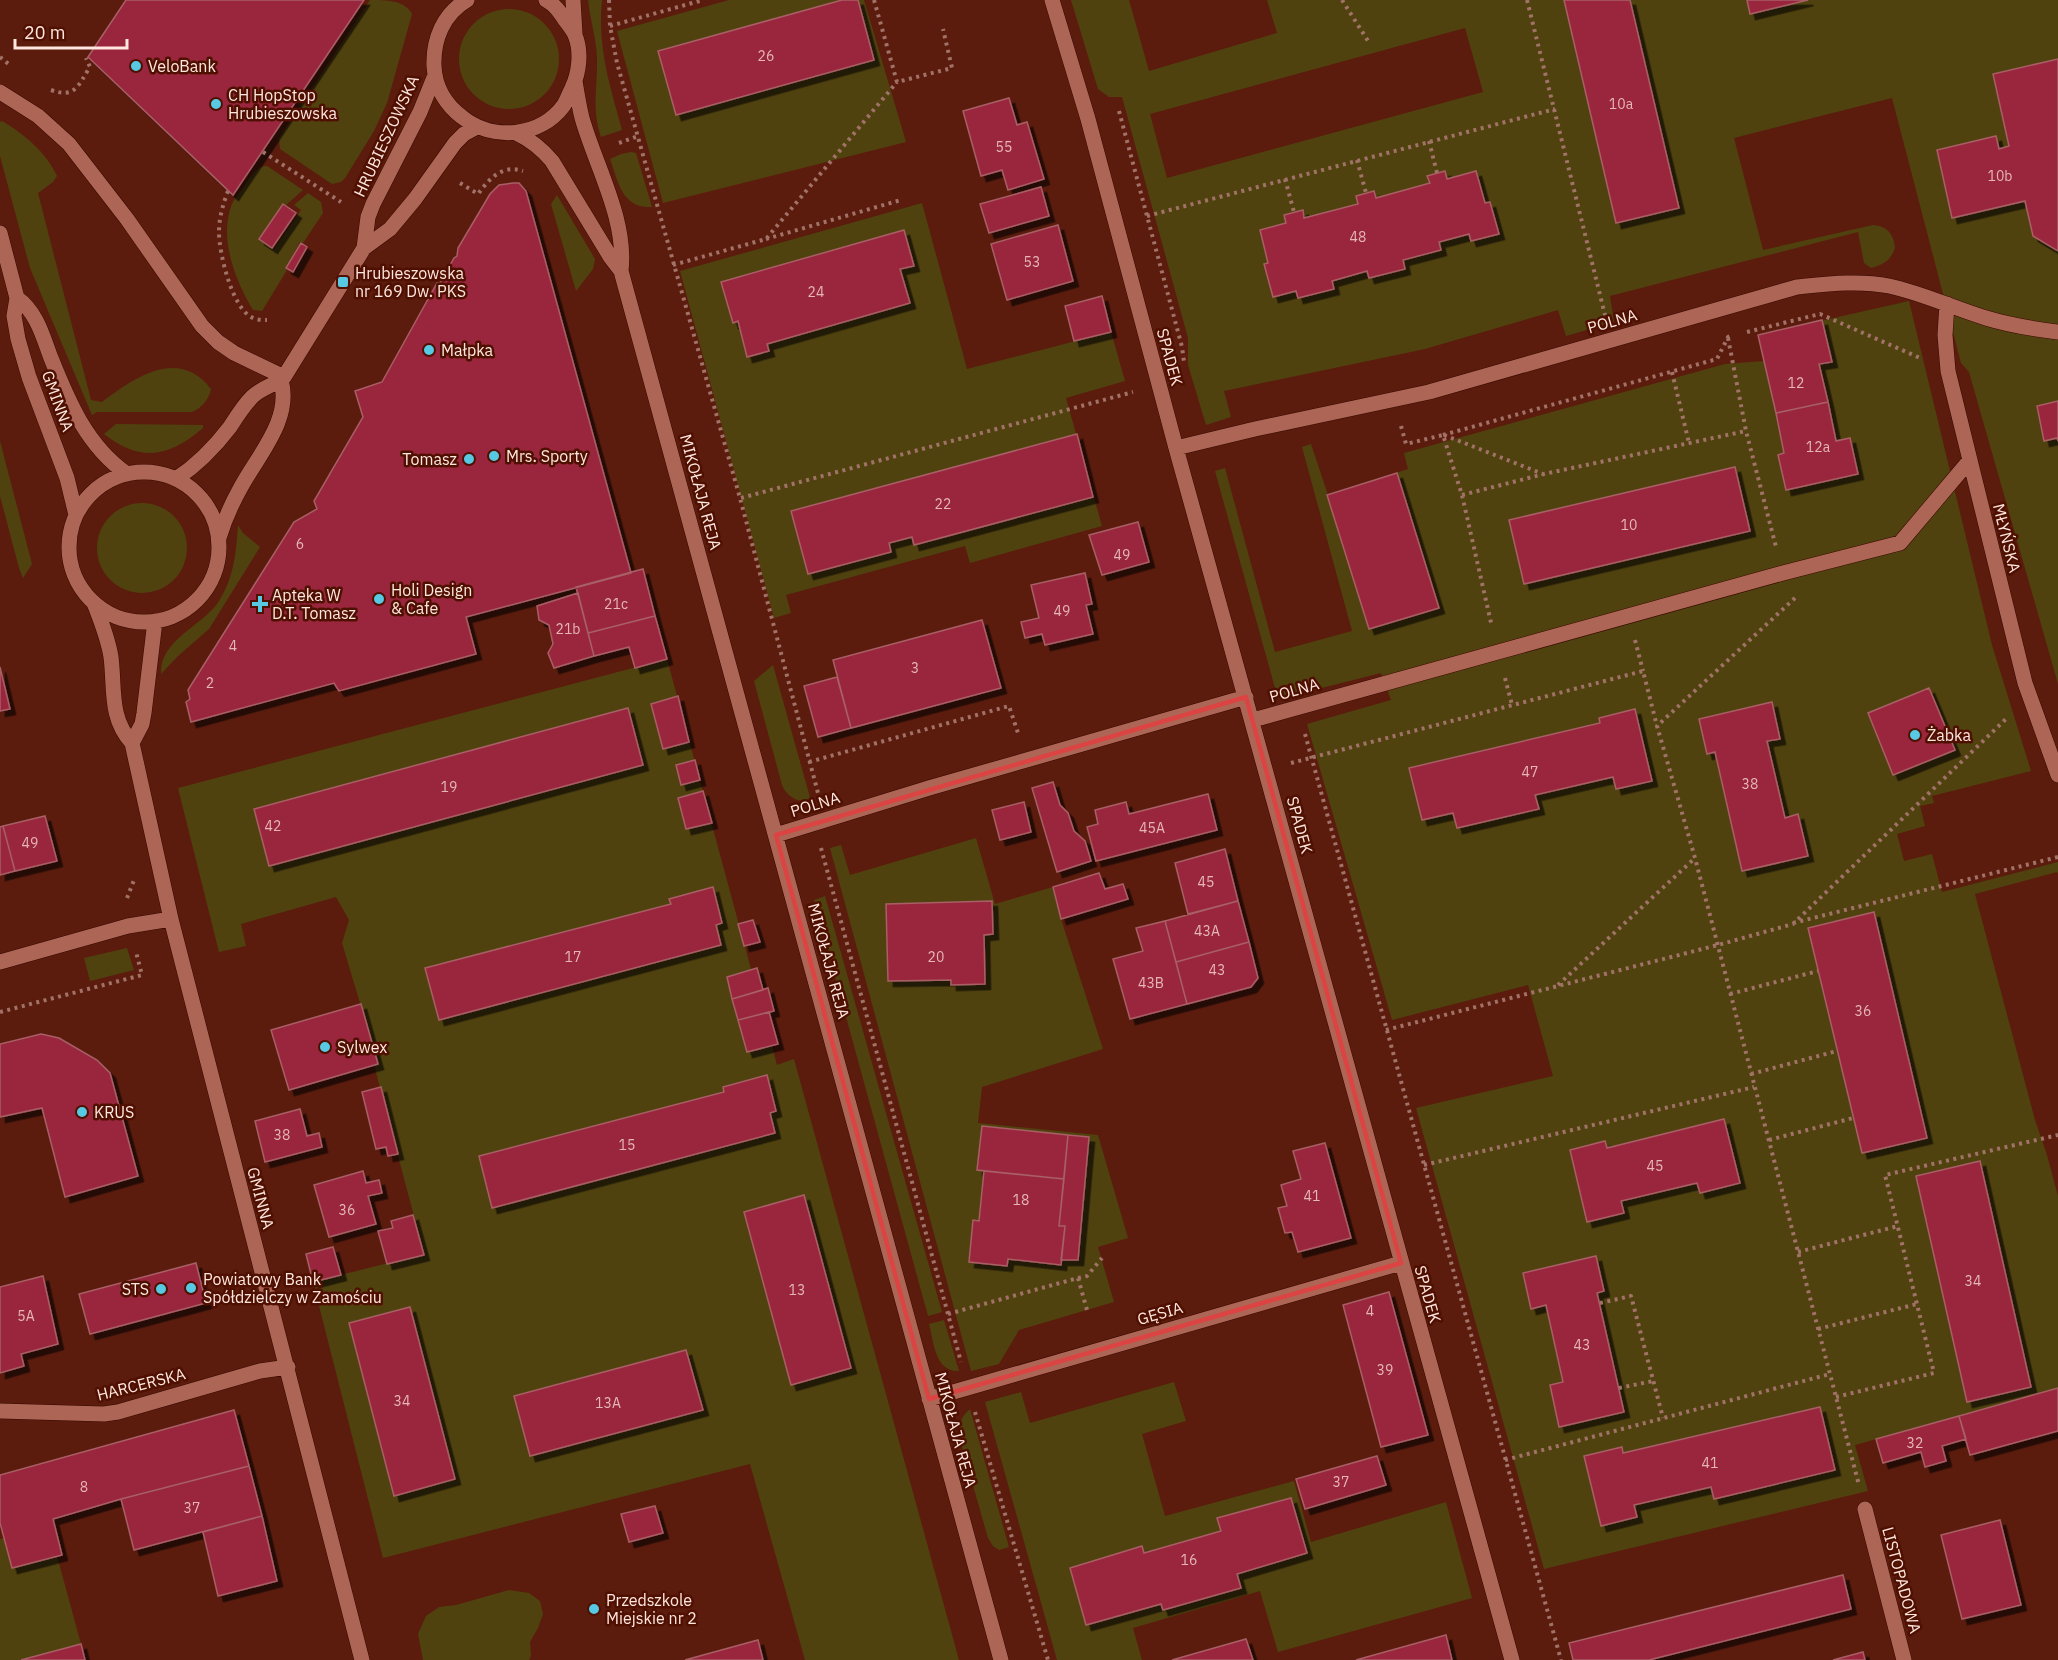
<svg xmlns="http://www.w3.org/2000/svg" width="2058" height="1660" font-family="'IBM Plex Sans',sans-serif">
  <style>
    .green { fill: #50420e; fill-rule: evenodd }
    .building { fill: #99263d; stroke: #a85e65; stroke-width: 1.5; filter: url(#shadow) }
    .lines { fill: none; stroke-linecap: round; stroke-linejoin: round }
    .minor-casing { stroke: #380801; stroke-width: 16 }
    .path { stroke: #a17267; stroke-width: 4; stroke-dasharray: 3 4.5; stroke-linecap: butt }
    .minor { stroke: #ad6655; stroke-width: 15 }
    .marked { fill: none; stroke: #dc4443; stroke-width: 4.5; stroke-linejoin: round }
    .poi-dot { fill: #57c9e2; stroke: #4f1002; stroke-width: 2 }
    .labels { text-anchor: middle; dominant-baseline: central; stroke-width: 5; stroke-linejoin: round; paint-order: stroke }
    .number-label { font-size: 14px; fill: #e6b6b6 }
    .poi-label { font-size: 16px; fill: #ffe6df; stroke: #4f1002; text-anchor: start }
    .street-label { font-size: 16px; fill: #ffe6df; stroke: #4f1002 }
  </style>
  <defs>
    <filter id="shadow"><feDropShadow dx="5.5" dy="5.5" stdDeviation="0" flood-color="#0009"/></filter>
  </defs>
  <rect width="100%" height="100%" fill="#5b1c0d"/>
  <path class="green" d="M370 0C386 0 405 0 412 14L387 103 374 131 345 178 341 182 332 184 280 149 279 138Z
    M588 0H602C597 47 610 86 622 130L601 137C591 107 598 87 597 57 596 37 590 19 588 0Z
    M729 0H864L906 142 663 203 617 31Z
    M1071 0H1129L1149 71 1277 33 1267 0H2058V684L1969 372 1961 363 1892 98 1734 138 1763 250 1873 225C1887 226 1893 233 1895 247 1892 260 1883 265 1871 268L1864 263 1858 232 1610 296 1614 322 1566 336 1558 310 1425 349 1224 391 1231 417 1206 425 1188 365V338L1122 97H1109L1098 89ZM1465 28 1483 92 1167 178 1150 114Z
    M459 59a50 50 0 1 1 100 0a50 50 0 1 1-100 0Z
    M2 121C24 134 46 152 57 176L53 182 38 193 91 400 102 402C135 377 179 347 211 389 209 399 202 408 192 412H97L92 415 30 268 0 156V122Z
    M631 152 636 153 652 207C622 209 618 181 610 159L621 154Z
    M264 166H267L303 190 285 206 272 248 274 249 301 210 294 205 308 193 321 202 323 213 303 243 300 242 285 269 287 270 262 311 253 310C236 282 218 238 232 204 235 198 241 191 245 185 250 178 254 169 264 166Z
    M557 195 595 259 593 269 576 291 551 204Z
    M922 203 967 369 1111 332 1125 381 1066 398 1102 526 970 563 965 546 786 595 791 613 774 618 680 271Z
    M1909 301 1992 645 2031 771 1932 796 1934 803 1920 806 1925 826 1897 834 1904 861 1932 854 1942 892 2058 862V874L2057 872 1975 894 2035 1120 2047 1155 2058 1196V1389L1855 1445 1868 1491 1544 1569 1416 1108 1553 1076 1528 985 1392 1020 1307 724 1391 700 1381 673 1278 699 1215 471 1225 468 1275 652 1352 631 1302 447 1311 444 1328 495 1408 469 1404 453 1725 364 1764 361 1758 335Z
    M116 424 203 425V428C169 457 141 463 104 434Z
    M0 441 32 564 23 578 19 568 0 496Z
    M97 548a45 45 0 1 1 90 0a45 45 0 1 1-90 0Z
    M238 525 243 533 260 547 209 629 177 657 161 674C160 640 200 627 217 604 234 579 236 554 238 525Z
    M667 659 777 1065 794 1059 959 1660H805L750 1464 383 1558 313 1282 424 1254 374 1065 378 1063 342 943 349 920 336 897 241 924 246 946 219 952 178 788Z
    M773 665 811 801C798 803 787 797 782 785L754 681Z
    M976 838 995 904 1053 887 1061 919 1103 1049 982 1087 978 1123 1098 1135 1128 1238 1098 1247 1114 1302 1019 1330 999 1364 971 1371 830 848 841 845 850 875Z
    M825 896 942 1312 928 1316 814 900Z
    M127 948 134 970 90 981 84 958Z
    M944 1320 959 1371C935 1372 934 1343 929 1324Z
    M1174 1382 1186 1421 1142 1434 1165 1516 1294 1481 1311 1542 1446 1502 1472 1598 1278 1652 1260 1591 1133 1628 1142 1660H1057L985 1402 1021 1392 1030 1423Z
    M970 1409 1009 1547 999 1550 993 1546 988 1538 960 1440C958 1427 960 1417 970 1409Z
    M4 1538 13 1568 57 1556 81 1644 21 1660H0V1539Z
    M509 1590 529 1593 540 1601 543 1614 538 1628 530 1642 531 1656 529 1660H423L418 1634 426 1616 439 1607 456 1605Z"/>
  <path class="building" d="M126 0H364L233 195 88 57Z
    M842 0H858L874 60 676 115 658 51Z
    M1564 0H1630L1679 208 1616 223Z
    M1747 0H1808L1750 14Z
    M2058 59V251L2033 236 2025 201 1952 218 1937 150 1996 136 1999 149 2009 146 1993 74Z
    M1009 98 1017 125 1027 122 1044 179 1008 190 1002 170 981 176 963 111Z
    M1445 171 1447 179 1476 171 1485 203 1490 202 1499 234 1471 241 1469 234 1439 242 1441 250 1403 260 1405 269 1369 278 1367 271 1332 281 1334 289 1298 298 1296 291 1273 297 1264 264 1268 263 1260 230 1286 223 1284 215 1303 210 1304 218 1358 204 1356 196 1374 191 1376 198 1430 183 1427 176Z
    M513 183H519L526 191 631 573 466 617 476 654 339 691 334 683 191 722 186 702 190 699 188 690 294 522 317 509 314 501 363 417 355 391 382 382 437 283H440L454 258 457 256 458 248 490 194 499 185Z
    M1041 187 1049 216 989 233 980 204Z
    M283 204 296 213 272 248 259 239Z
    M1058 225 1073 281 1007 300 991 244Z
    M904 230 914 266 900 269 910 303 767 344 769 351 747 357 738 321 733 323 721 282Z
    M301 243 307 247 293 272 286 268Z
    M1102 296 1111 332 1074 341 1065 306Z
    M1822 320 1832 362 1819 364 1828 402 1776 413 1758 335Z
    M2058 401V441L2057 438 2044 441 2037 406Z
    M1828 402 1836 441 1850 438 1858 474 1786 490 1778 455 1784 453 1776 413Z
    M1077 434 1093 497 914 545 912 537 889 543 891 552 808 574 791 511Z
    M1735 467 1750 531 1524 584 1509 520Z
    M1397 473 1439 608 1369 629 1327 495Z
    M1138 522 1149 562 1102 575 1089 535Z
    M643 569 655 616 588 633 576 587Z
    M1085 573 1092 604 1086 605 1093 634 1045 645 1042 634 1025 638 1021 622 1039 618 1031 585Z
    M578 593 594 656 554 668 548 653 553 644 549 625 539 620 537 606Z
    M655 616 667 659 635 668 629 647 594 656 588 633Z
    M982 620 1001 688 851 728 833 660Z
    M0 667 10 709 0 711Z
    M837 677 851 728 818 737 804 686Z
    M1929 688 1955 750 1893 775 1868 713Z
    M678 696 689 742 663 749 651 704Z
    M1772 702 1780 739 1767 741 1785 818 1798 814 1808 856 1742 871 1715 752 1707 754 1699 719Z
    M628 708 643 765 269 866 254 809Z
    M1635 709 1652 781 1616 789 1613 777 1535 795 1539 809 1457 828 1453 813 1422 820 1409 768 1600 723 1599 718Z
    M695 760 700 780 681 785 676 765Z
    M1053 782 1060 805 1068 813 1074 831 1085 841 1091 861 1057 872 1032 788Z
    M703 791 712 823 686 829 678 798Z
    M1208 794 1217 830 1096 861 1087 827 1098 824 1095 810 1126 802 1129 814Z
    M1024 802 1031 832 1000 840 992 810Z
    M45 816 57 861 15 871 3 826Z
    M3 826 15 871 0 875V827Z
    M1225 849 1238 901 1188 914 1175 863Z
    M1099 873 1105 889 1123 884 1128 899 1061 919 1053 887Z
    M713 887 722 923 716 925 721 945 439 1020 425 968 671 904 669 899Z
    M992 901 993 934 984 935 985 984 951 985V980L888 981 886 904Z
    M1238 901 1249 942 1176 962 1165 921Z
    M1874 912 1927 1138 1862 1153 1808 928Z
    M753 920 760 942 744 946 738 924Z
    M1165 921 1187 1004 1130 1019 1113 959 1143 951 1136 928Z
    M1249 942 1258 978 1251 987 1187 1004 1176 962Z
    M757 968 763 990 732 999 727 977Z
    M768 988 774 1011 738 1020 732 999Z
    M361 1004 378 1064 289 1090 271 1030Z
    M769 1012 778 1044 747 1052 738 1020Z
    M41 1034 59 1038 97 1060 110 1073 138 1176 65 1197 42 1108 0 1117V1044Z
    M767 1075 776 1111 770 1113 775 1133 492 1208 479 1156 724 1092 723 1087Z
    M381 1087 398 1154 388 1156 386 1147 376 1149 362 1092Z
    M300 1109 307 1136 319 1133 322 1147 265 1162 255 1121Z
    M1724 1119 1740 1183 1700 1193 1697 1183 1621 1201 1624 1213 1587 1222 1570 1150 1605 1141 1607 1148Z
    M982 1126 1068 1135 1064 1179 977 1170Z
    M1068 1135 1089 1137 1078 1260H1061L1065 1226H1059Z
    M1325 1143 1351 1238 1298 1252 1292 1232 1285 1233 1278 1208 1287 1206 1281 1185 1301 1179 1293 1151Z
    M1980 1161 2031 1387 1967 1402 1916 1176Z
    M363 1171 366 1183 379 1180 382 1193 368 1196 376 1224 329 1237 314 1185Z
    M984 1171 1064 1179 1059 1226H1065L1061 1265 1008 1259 1007 1266 969 1262 973 1220 979 1221Z
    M804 1195 851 1368 791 1385 744 1212Z
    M413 1215 424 1255 387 1264 378 1231 393 1228 391 1221Z
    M333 1247 341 1275 313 1282 306 1254Z
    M1596 1256 1604 1291 1597 1293 1624 1412 1559 1427 1550 1385 1563 1382 1546 1305 1531 1309 1523 1273Z
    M196 1263 206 1303 90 1334 79 1294Z
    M43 1276 58 1344 21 1354 24 1366 0 1373V1287Z
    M1389 1292 1428 1435 1381 1447 1343 1305Z
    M410 1307 455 1479 394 1496 349 1323Z
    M686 1350 703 1410 530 1456 514 1396Z
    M2058 1388V1431L1970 1455 1959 1416Z
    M1820 1407 1835 1470 1714 1499 1711 1487 1634 1505 1637 1517 1601 1526 1584 1456 1622 1447 1623 1453Z
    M234 1410 249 1466 121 1499 53 1519 62 1555 12 1568 0 1523V1475Z
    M1959 1416 1966 1439 1942 1446 1946 1461 1925 1467 1921 1452 1883 1463 1876 1439Z
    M1377 1456 1386 1485 1305 1509 1296 1479Z
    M249 1466 262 1516 134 1550 121 1499Z
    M1291 1498 1307 1553 1237 1574 1241 1588 1163 1610 1161 1604 1086 1625 1070 1568 1142 1546 1144 1553 1221 1531 1217 1518Z
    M655 1506 663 1533 629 1542 621 1514Z
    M262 1516 277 1581 218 1596 203 1532Z
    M2000 1520 2021 1605 1962 1619 1941 1535Z
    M1843 1575 1851 1609 1649 1660H1573L1569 1643Z
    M1446 1635 1452 1660H1356Z
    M1246 1639 1253 1660H1172Z
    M758 1640 763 1660H685Z
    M81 1644 85 1660H21Z
    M1863 1652 1865 1660H1833Z"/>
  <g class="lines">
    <defs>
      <path id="minor" d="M467 0C443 14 433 40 434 66 435 87 446 105 462 117 492 141 540 138 564 105 567 100 569 94 572 88 579 73 582 52 575 35 573 30 568 24 565 20 559 11 555 5 546 0
        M573 0 575 34
        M1052 0 1088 119 1176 448 1512 1660
        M575 81C577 93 579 106 582 118 596 167 627 220 621 271L1001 1660
        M0 92 38 116 69 144 127 219 202 326 218 342 234 353 284 377
        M516 133C531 140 541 148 552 161L611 258 621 271
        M0 233 17 298 14 316 18 339 29 377 67 478 76 515
        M364 248 368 217 373 204 420 112 435 75
        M17 298C37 312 43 337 51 358 69 403 87 446 127 474
        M1947 304 1945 335 1948 371 2025 683 2058 775
        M1176 448 1255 429 1429 392 1797 287C1827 284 1859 280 1889 286 1922 293 1953 308 1986 318 2009 325 2033 329 2058 332
        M69 547a75 75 0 1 1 150 0a75 75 0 1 1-150 0Z
        M176 479C197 465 214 448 230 427 237 416 243 406 252 397 262 387 276 385 284 377L364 248 390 229 415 199 455 143 464 134 477 127
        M219 538C224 521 232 503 241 487 259 454 292 419 281 380
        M94 603C101 621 108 638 111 657 115 689 109 718 132 743L171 919 362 1660
        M1253 720 1783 573 1900 543 1970 460
        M132 743 142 724 144 713 155 621
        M776 835 929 788 1246 697
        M0 962 128 926 171 919
        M929 1399 1401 1263
        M0 1411 104 1414 118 1412 260 1371 288 1367
        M1865 1509 1904 1660"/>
    </defs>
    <use href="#minor" class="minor-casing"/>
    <path class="path" d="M609 0 610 26 617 63 740 498 818 793
      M874 0 897 82 952 68 943 29
      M1342 0 1370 44
      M1527 0 1605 315
      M610 26 703 0
      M0 57 11 66
      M51 90C76 99 78 85 90 67L86 58
      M1119 111 1182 347 1184 362
      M1429 141 1437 173
      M619 143 638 136
      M263 152 341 202
      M1357 160 1366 193
      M1285 179 1294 212
      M460 183 478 194C489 179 502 164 523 171
      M228 191C223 204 219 218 219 232 219 253 232 309 253 318 257 320 262 320 267 320
      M1147 216 1555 109
      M766 239 901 200
      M673 265 766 239 897 82
      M1747 332 1820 314 1920 358
      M1728 338 1746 431 1776 547
      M1672 372 1689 443
      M1401 426 1406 444 1443 435 1462 495 1492 627
      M1443 435 1717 359 1728 337 1731 336
      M1444 435 1543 474
      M1462 495 1544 474 1746 431
      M741 498 1133 392
      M1795 598 1657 726 1695 858 1859 1485
      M1635 640 1643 671
      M1505 678 1512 705
      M1305 734 1561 1660
      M809 762 1009 706 1019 736
      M1291 763 1643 671 1657 726
      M821 848 961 1362
      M127 898 134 880
      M1793 923 2058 857
      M1558 985 1695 858
      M1730 994 1818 971
      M0 1012 142 975 136 952
      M1386 1030 1718 945 1793 924 2008 717
      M1751 1074 1837 1051
      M1769 1140 1853 1118
      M1424 1165 1754 1087
      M1798 1252 1898 1226
      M1078 1278 1087 1276 1102 1258
      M1600 1303 1631 1296 1663 1418
      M948 1314 1078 1278 1087 1310
      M1818 1329 1917 1304
      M1619 1388 1653 1381
      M1836 1397 1934 1373 1885 1175 2058 1135
      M975 1412 1048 1660
      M1505 1460 1830 1374"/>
    <use href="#minor" class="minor"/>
  </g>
  <path class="marked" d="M1246 697 1401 1263 929 1399 776 835Z"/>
  <g class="poi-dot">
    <circle cx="136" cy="66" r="6"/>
    <circle cx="216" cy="104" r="6"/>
    <rect x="337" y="276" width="12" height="12" rx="3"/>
    <circle cx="429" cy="350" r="6"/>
    <circle cx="494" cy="456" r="6"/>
    <circle cx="469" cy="459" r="6"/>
    <circle cx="379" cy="599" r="6"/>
    <path d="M257 595h6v6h6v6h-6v6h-6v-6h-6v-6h6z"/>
    <circle cx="1915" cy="735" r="6"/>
    <circle cx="325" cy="1047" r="6"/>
    <circle cx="82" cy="1112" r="6"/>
    <circle cx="191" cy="1288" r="6"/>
    <circle cx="161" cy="1289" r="6"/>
    <circle cx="594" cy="1609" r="6"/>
  </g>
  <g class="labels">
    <g class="number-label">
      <text x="766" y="56">26</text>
      <text x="1621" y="104">10a</text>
      <text x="1004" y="147">55</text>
      <text x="2000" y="176">10b</text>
      <text x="1358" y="237">48</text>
      <text x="1032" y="262">53</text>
      <text x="816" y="292">24</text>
      <text x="1796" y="383">12</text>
      <text x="1818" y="447">12a</text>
      <text x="943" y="504">22</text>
      <text x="1629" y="525">10</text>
      <text x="300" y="544">6</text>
      <text x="1122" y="555">49</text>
      <text x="616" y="604">21c</text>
      <text x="1062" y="611">49</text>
      <text x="568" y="629">21b</text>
      <text x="233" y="646">4</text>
      <text x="915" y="668">3</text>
      <text x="210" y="683">2</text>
      <text x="1530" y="772">47</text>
      <text x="1750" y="784">38</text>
      <text x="449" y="787">19</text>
      <text x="273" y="826">42</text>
      <text x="1152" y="828">45A</text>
      <text x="30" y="843">49</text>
      <text x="1206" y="882">45</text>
      <text x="1207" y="931">43A</text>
      <text x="573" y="957">17</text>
      <text x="936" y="957">20</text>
      <text x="1217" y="970">43</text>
      <text x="1151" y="983">43B</text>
      <text x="1863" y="1011">36</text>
      <text x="282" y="1135">38</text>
      <text x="627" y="1145">15</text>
      <text x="1655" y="1166">45</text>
      <text x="1312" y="1196">41</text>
      <text x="1021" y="1200">18</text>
      <text x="347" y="1210">36</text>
      <text x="1973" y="1281">34</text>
      <text x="797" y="1290">13</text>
      <text x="1370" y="1311">4</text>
      <text x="26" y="1316">5A</text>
      <text x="1582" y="1345">43</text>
      <text x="1385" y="1370">39</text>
      <text x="402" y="1401">34</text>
      <text x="608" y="1403">13A</text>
      <text x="1915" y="1443">32</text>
      <text x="1710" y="1463">41</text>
      <text x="1341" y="1482">37</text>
      <text x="84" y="1487">8</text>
      <text x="192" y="1508">37</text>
      <text x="1189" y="1560">16</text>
    </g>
    <g class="poi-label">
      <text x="148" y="66">VeloBank</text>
      <text x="228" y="95">CH HopStop<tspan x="228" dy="18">Hrubieszowska</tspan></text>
      <text x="355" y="273">Hrubieszowska<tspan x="355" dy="18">nr 169 Dw. PKS</tspan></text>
      <text x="441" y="350">Małpka</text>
      <text x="506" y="456">Mrs. Sporty</text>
      <text x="457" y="459" text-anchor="end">Tomasz</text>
      <text x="391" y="590">Holi Design<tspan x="391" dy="18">&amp; Cafe</tspan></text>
      <text x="272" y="595">Apteka W<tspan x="272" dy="18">D.T. Tomasz</tspan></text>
      <text x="1927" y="735">Żabka</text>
      <text x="337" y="1047">Sylwex</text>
      <text x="94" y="1112">KRUS</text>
      <text x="203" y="1279">Powiatowy Bank<tspan x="203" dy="18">Spółdzielczy w Zamościu</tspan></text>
      <text x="149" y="1289" text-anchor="end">STS</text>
      <text x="606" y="1600">Przedszkole<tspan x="606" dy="18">Miejskie nr 2</tspan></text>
    </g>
    <g class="street-label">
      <text transform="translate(386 136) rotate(-65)">HRUBIESZOWSKA</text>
      <text transform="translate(1612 321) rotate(-16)">POLNA</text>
      <text transform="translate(1170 357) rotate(75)">SPADEK</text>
      <text transform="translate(58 401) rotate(70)">GMINNA</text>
      <text transform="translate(701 492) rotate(75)">MIKOŁAJA REJA</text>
      <text transform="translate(2007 538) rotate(76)">MŁYŃSKA</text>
      <text transform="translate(1294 690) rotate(-16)">POLNA</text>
      <text transform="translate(815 804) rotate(-17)">POLNA</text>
      <text transform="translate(1300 825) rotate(75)">SPADEK</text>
      <text transform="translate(829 961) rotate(75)">MIKOŁAJA REJA</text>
      <text transform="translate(261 1198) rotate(75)">GMINNA</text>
      <text transform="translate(1428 1294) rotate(74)">SPADEK</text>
      <text transform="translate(1160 1313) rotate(-16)">GĘSIA</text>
      <text transform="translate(141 1384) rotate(-14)">HARCERSKA</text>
      <text transform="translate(956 1430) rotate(75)">MIKOŁAJA REJA</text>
      <text transform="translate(1902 1580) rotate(75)">LISTOPADOWA</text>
    </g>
  </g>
  <path d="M15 39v9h112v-9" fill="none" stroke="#ffe6df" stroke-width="3"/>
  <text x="24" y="39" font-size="18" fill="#ffe6df" stroke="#4f1002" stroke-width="4.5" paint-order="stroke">20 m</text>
</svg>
